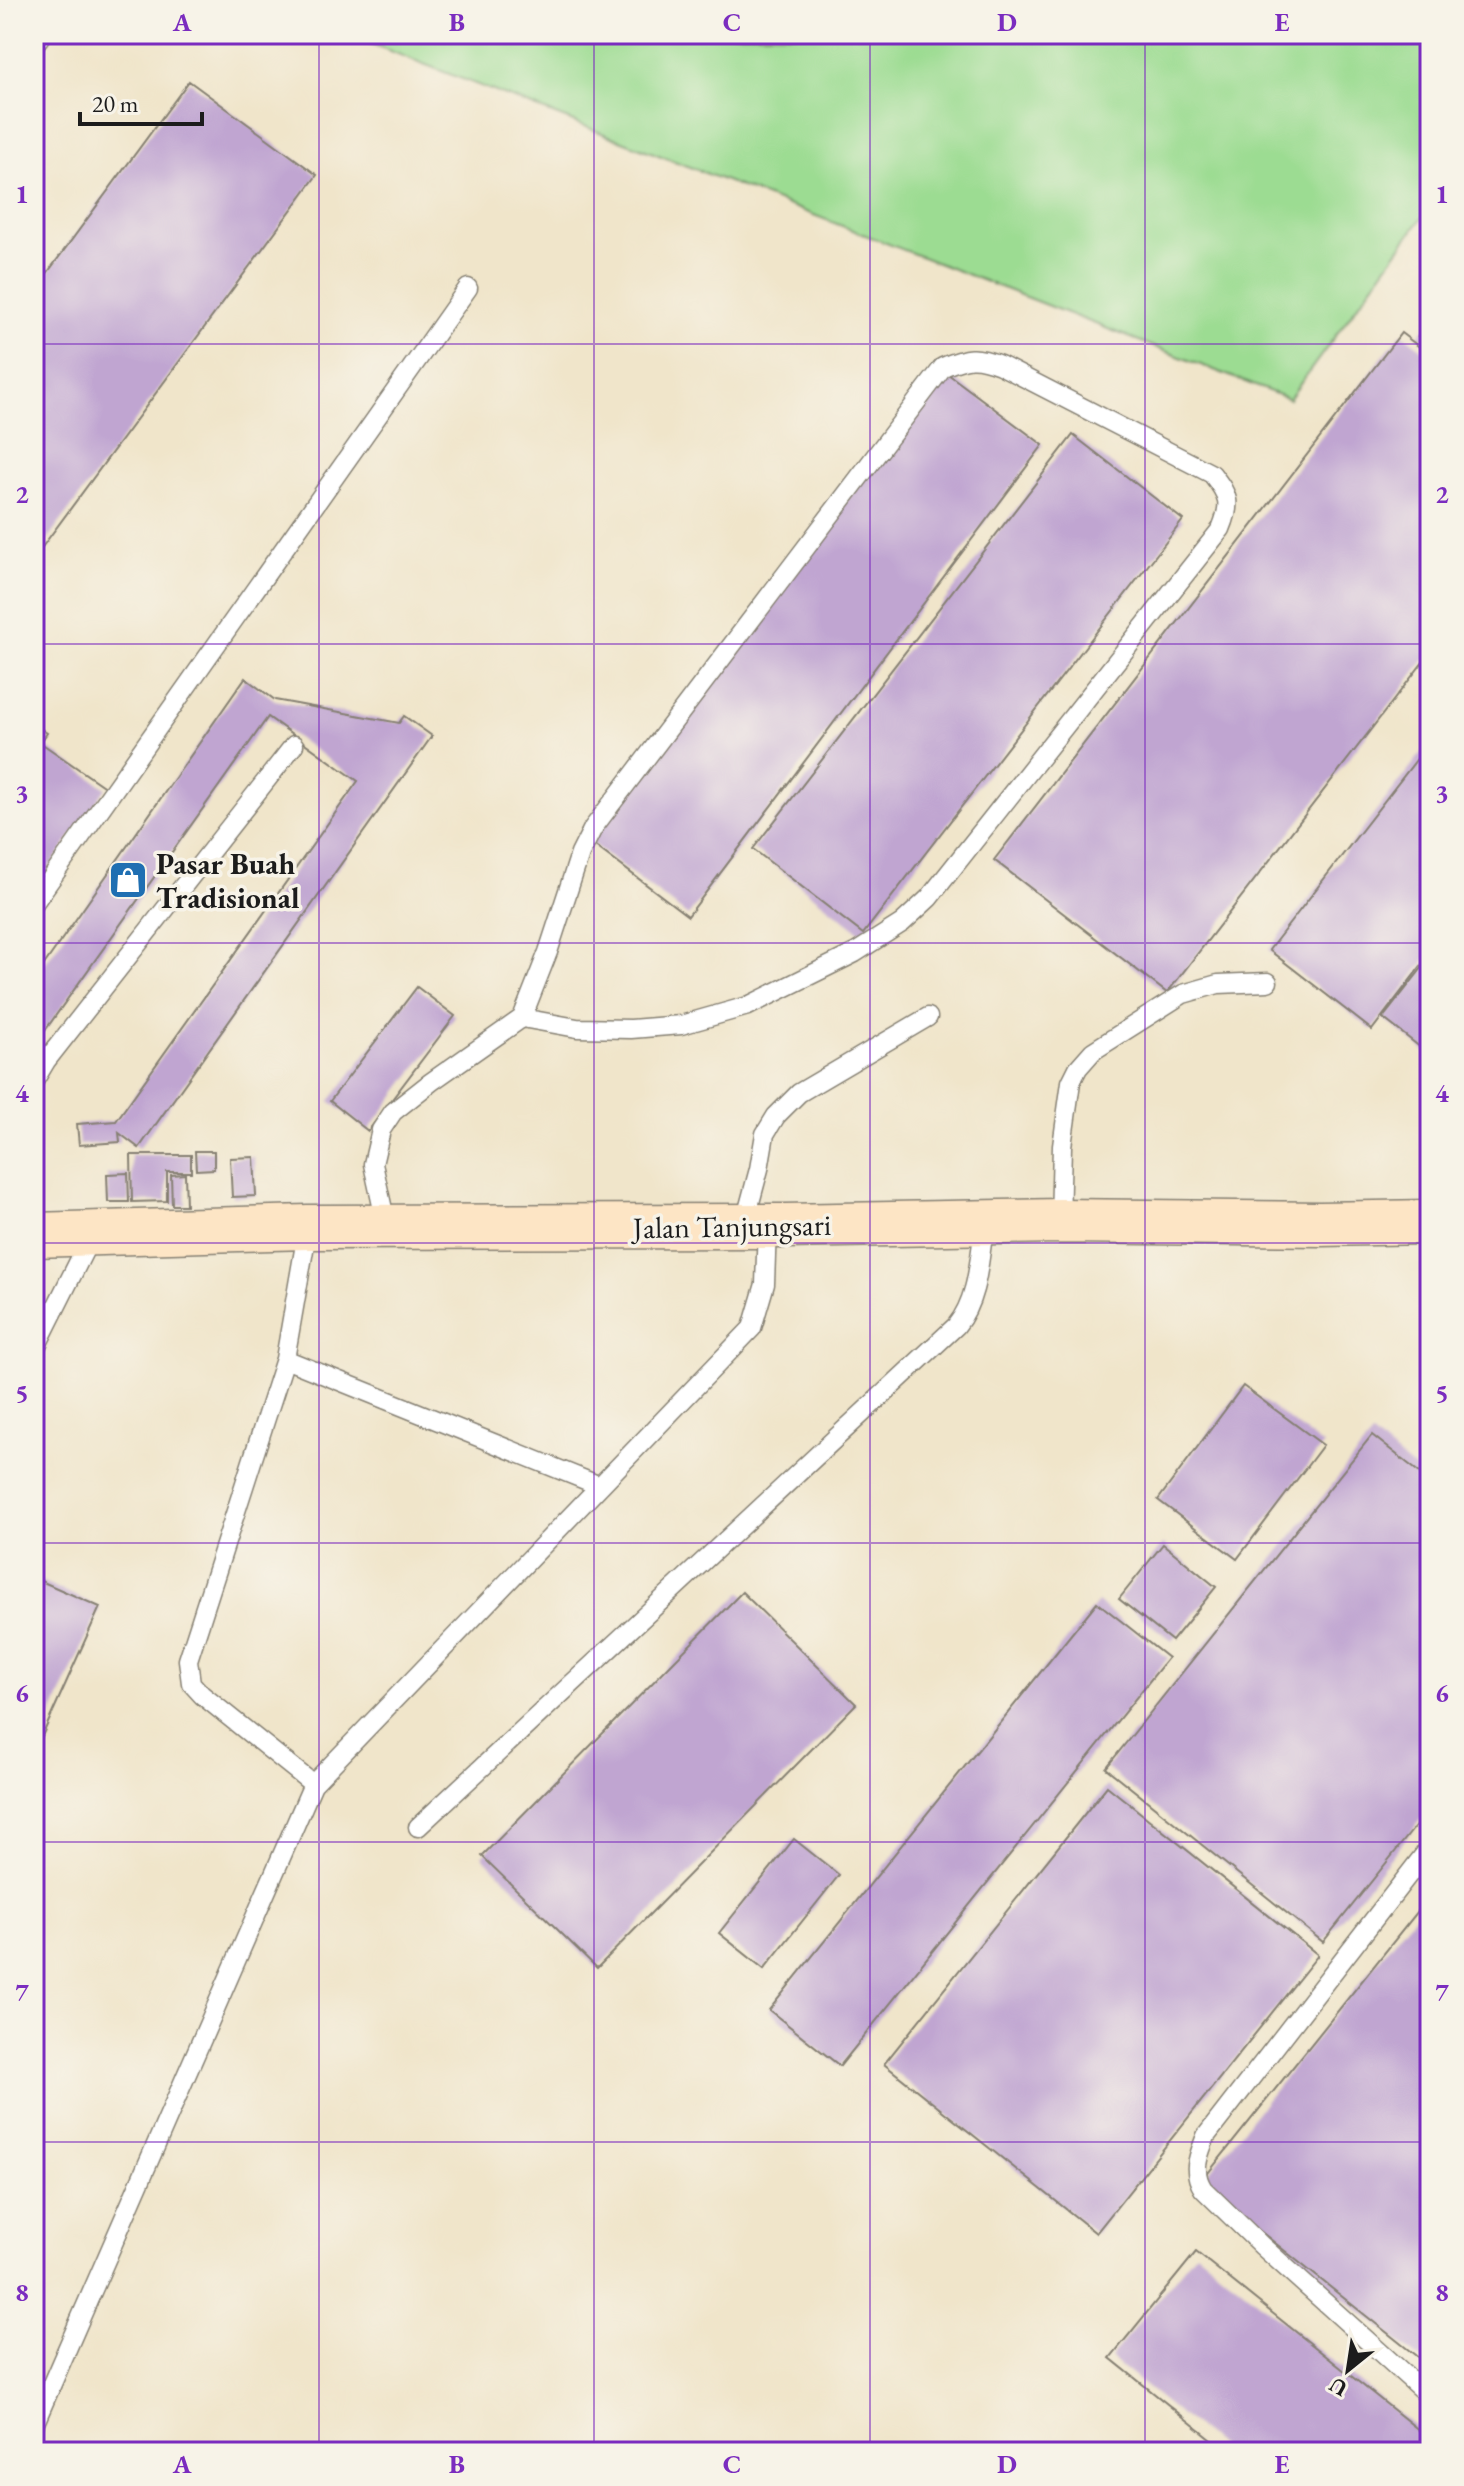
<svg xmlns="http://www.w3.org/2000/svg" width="1464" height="2486" font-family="'EB Garamond',serif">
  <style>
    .green { fill: #9cdc92; stroke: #5c7c57; stroke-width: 2 }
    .building { fill: #c0a5d1 }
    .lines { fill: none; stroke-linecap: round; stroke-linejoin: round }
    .service-casing { stroke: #868073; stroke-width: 21 }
    .secondary-casing { stroke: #868073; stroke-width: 47 }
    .service { stroke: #fff; stroke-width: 18 }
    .secondary { stroke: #fde5c5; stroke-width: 44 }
    .grid { fill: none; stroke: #7b2cbf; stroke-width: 2; stroke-opacity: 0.55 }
    .labels { text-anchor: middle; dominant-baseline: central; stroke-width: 7; stroke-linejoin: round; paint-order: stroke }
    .poi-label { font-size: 30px; font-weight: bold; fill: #1c1c1c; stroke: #f7f3e8; text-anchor: start }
    .street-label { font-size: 30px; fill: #1c1c1c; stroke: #f7f3e8 }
    .neatline { fill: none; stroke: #7b2cbf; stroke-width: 3 }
    .grid-label { font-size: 26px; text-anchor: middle; font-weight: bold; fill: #7b2cbf }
  </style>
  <rect width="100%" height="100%" fill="#f7f3e8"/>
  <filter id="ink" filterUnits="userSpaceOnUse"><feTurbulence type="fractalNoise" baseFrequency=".0125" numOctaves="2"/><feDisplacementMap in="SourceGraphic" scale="16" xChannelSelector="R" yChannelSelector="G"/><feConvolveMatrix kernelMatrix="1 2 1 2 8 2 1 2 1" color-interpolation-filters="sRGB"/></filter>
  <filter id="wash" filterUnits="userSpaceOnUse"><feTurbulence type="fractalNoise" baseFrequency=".006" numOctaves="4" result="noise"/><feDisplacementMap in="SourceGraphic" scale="32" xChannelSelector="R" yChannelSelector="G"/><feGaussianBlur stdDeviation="1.8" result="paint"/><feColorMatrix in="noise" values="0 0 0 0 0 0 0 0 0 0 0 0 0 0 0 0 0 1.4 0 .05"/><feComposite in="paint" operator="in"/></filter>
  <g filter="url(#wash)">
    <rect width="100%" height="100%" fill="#f0e5ca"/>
    <path class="green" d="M346 34H1430V207L1289 399Z"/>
    <g id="blocks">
      <path class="building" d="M189 81 317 175 34 558V291Z
        M1430 321V345L1418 336Z
        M1401 333 1430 355V653L1167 993 994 860Z
        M944 371 1043 445 688 916 590 842Z
        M1073 435 1183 520 863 934 753 849Z
        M245 678 275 700 399 723 404 716 432 736 139 1148 119 1133 120 1142 79 1145 77 1124 116 1121 358 781 268 717 34 1046V979Z
        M34 724 47 733 34 752Z
        M1430 742V954L1372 1030 1269 950Z
        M44 745 106 788 34 889V759Z
        M1430 958V1055L1383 1018Z
        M417 987 455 1016 368 1131 330 1101Z
        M195 1151H214V1169L196 1170Z
        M131 1155H191V1172H167V1201L132 1202Z
        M254 1157 256 1196 232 1197 230 1158Z
        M128 1173 129 1202H108L107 1174Z
        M185 1174 186 1205H172L171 1175Z
        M1243 1386 1323 1445 1237 1559 1158 1500Z
        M1372 1435 1430 1481V1808L1323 1942 1106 1768Z
        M1163 1544 1216 1587 1172 1641 1119 1599Z
        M34 1578 100 1607 34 1754Z
        M742 1592 856 1704 597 1968 482 1856Z
        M1097 1602 1168 1658 840 2066 769 2010Z
        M1107 1786 1318 1955 1096 2233 884 2064Z
        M794 1839 839 1875 764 1969 719 1933Z
        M1430 1896V2367L1200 2183Z
        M1196 2252 1430 2439V2452H1227L1110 2358Z"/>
    </g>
  </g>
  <g filter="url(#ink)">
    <use href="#blocks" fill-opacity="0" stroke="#868073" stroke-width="2"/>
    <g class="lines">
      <defs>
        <path id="service" d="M34 45 42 34
          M34 903 468 288
          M34 1081 46 1061 294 745
          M1060 1221 1062 1146 1071 1082 1078 1068 1093 1051 1183 994 1218 984 1268 982
          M744 1225 759 1169 765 1134 776 1116 799 1093 928 1017
          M387 1228 373 1164 381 1130 393 1112 431 1082 522 1018 548 952 580 854 593 828 943 367C966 357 975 355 1000 365L1212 474C1229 496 1232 503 1221 529L929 898 902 923 855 953 748 1006 681 1025 631 1029 577 1028 522 1018
          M34 1351 92 1235
          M285 1359 600 1486
          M313 1784 752 1328 765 1284 767 1226
          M418 1827 956 1326C979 1298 979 1257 985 1222
          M1430 1847 1206 2136C1199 2155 1191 2170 1203 2189L1262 2246 1430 2397
          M34 2425 313 1784 202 1695 191 1683 188 1660 285 1359 308 1227"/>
        <path id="secondary" d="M34 1235 308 1227 784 1226 1060 1221 1320 1224 1430 1222"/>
      </defs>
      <use href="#service" class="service-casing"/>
      <use href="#secondary" class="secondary-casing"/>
      <use href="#service" class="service"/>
      <use href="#secondary" class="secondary"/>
    </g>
  </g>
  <path class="grid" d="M319 34V2452M594 34V2452M870 34V2452M1145 34V2452M34 344H1430M34 644H1430M34 943H1430M34 1243H1430M34 1543H1430M34 1842H1430M34 2142H1430"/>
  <defs>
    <symbol id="shop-square" viewBox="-11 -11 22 22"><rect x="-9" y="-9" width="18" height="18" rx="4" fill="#1f6fb2" stroke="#f7f3e8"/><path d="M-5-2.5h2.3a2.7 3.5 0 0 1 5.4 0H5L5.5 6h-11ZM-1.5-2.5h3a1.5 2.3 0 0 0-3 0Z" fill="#fff"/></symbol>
  </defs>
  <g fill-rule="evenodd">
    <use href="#shop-square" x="106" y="858" width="44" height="44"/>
  </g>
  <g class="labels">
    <g class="poi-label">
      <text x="156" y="863">Pasar Buah<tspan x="156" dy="34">Tradisional</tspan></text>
    </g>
    <g class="street-label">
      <text transform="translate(732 1226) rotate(-1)">Jalan Tanjungsari</text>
    </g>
  </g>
  <rect width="1464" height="2486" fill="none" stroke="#f7f3e8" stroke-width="88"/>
  <g transform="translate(1348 2370) rotate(210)" stroke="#f7f3e8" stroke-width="6" paint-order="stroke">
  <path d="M0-6L14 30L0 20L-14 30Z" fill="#1c1c1c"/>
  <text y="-12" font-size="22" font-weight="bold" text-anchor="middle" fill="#1c1c1c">U</text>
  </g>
  <path d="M80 112v12h122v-12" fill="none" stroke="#1c1c1c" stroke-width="4"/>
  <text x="92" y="112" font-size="24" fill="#1c1c1c" stroke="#f7f3e8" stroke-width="6" paint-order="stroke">20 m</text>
  <rect x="44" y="44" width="1376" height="2398" class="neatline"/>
  <g class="grid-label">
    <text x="182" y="31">A</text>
    <text x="457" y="31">B</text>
    <text x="732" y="31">C</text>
    <text x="1007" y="31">D</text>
    <text x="1282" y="31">E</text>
    <text x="22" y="203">1</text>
    <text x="1442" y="203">1</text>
    <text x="22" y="503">2</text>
    <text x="1442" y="503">2</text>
    <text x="22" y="802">3</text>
    <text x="1442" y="802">3</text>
    <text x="22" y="1102">4</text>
    <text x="1442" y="1102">4</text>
    <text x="22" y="1402">5</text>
    <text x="1442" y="1402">5</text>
    <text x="22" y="1702">6</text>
    <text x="1442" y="1702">6</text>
    <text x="22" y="2001">7</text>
    <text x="1442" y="2001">7</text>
    <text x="22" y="2301">8</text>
    <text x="1442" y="2301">8</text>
    <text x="182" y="2473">A</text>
    <text x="457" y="2473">B</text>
    <text x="732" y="2473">C</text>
    <text x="1007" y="2473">D</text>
    <text x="1282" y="2473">E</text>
  </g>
</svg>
